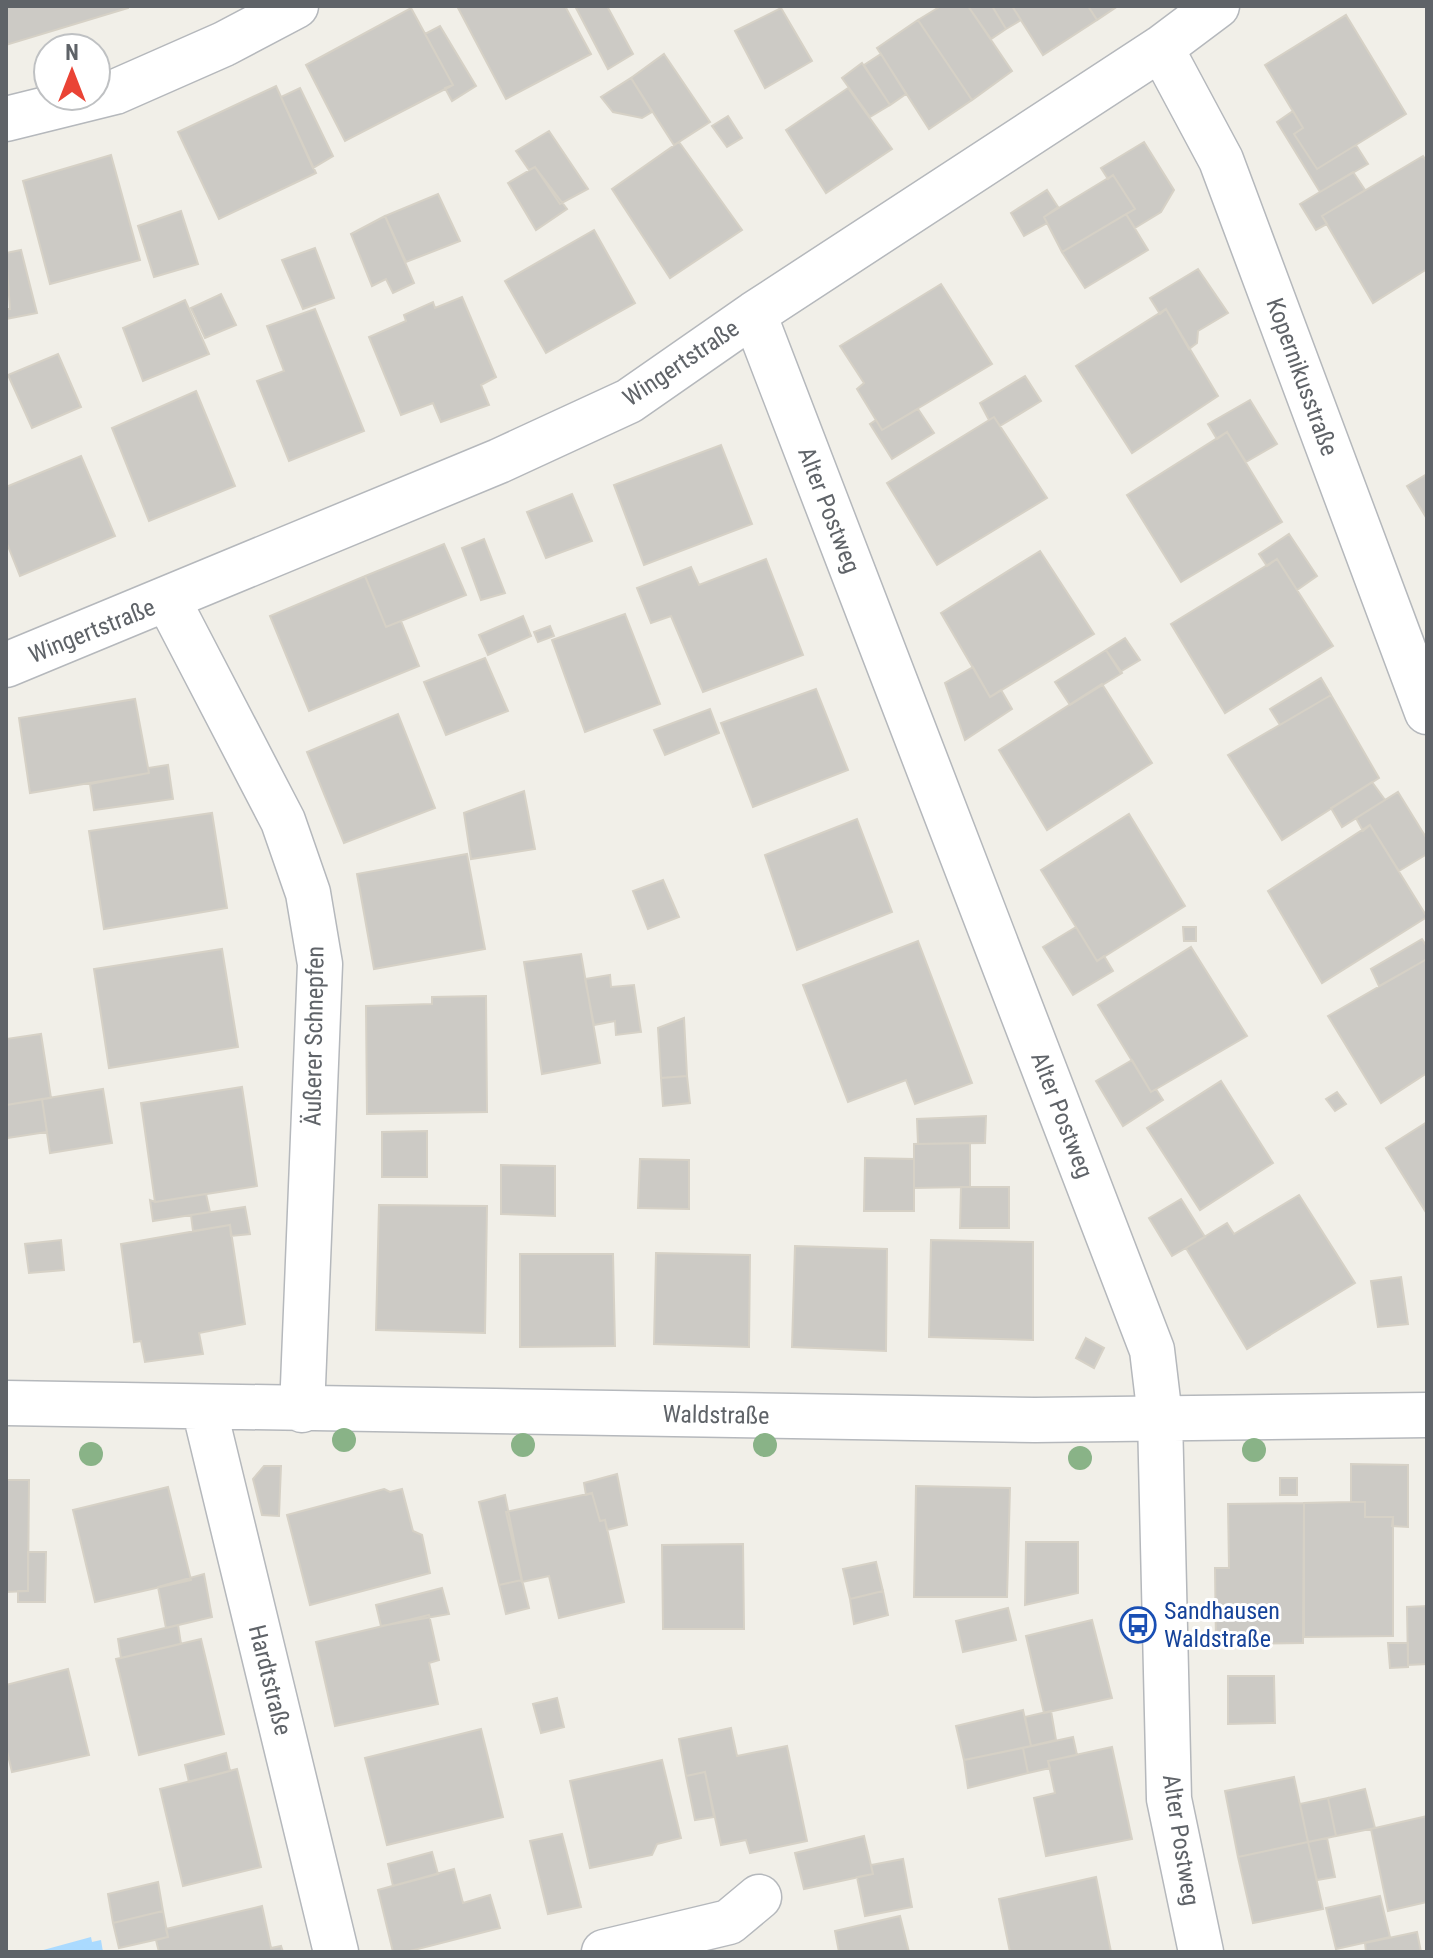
<svg xmlns="http://www.w3.org/2000/svg" width="1433" height="1958" font-family="'Roboto Condensed',sans-serif">
  <style>
    .water { fill: #aadaff }
    .building { fill: #cccac5; stroke: #d6d1c6; stroke-width: 2 }
    .lines { fill: none; stroke-linecap: round; stroke-linejoin: round }
    .minor-casing { stroke: #b5b8bc; stroke-width: 47 }
    .minor { stroke: #fff; stroke-width: 44 }
    .tree { fill: #89b387 }
    .labels { text-anchor: middle; dominant-baseline: central; stroke-width: 6; stroke-linejoin: round; paint-order: stroke }
    .street-label { font-size: 24px; fill: #5f6368; stroke: #fff }
    .transit-label { font-size: 24px; fill: #164399; stroke: #fff; text-anchor: start }
  </style>
  <rect width="100%" height="100%" fill="#f1efe8"/>
  <path class="water" d="M91 1937 92 1942 101 1940 103 1952H36Z"/>
  <path class="building" d="M6 6H128V8L6 45Z
    M457 6H565L591 54 506 99Z
    M575 6H607L633 54 608 69Z
    M941 6H968L1012 71 972 100 918 20Z
    M968 6H992L1006 29 991 39Z
    M992 6H1012L1021 20 1006 29Z
    M1012 6H1088L1097 20 1043 55Z
    M1088 6H1118L1097 20Z
    M411 8 453 85 345 141 306 65Z
    M781 8 812 61 765 88 735 31Z
    M1346 15 1406 114 1317 169 1294 134 1303 128 1265 65Z
    M918 20 972 100 929 129 877 48Z
    M440 26 476 86 452 101 445 88 453 85 425 34Z
    M664 54 710 122 674 145 631 78Z
    M881 54 906 94 890 105 864 65Z
    M862 63 890 105 870 117 842 78Z
    M631 78 652 112 642 118 613 112 601 97Z
    M276 86 316 173 219 219 178 132Z
    M300 88 333 156 313 168 281 97Z
    M848 88 892 149 826 193 786 130Z
    M1293 111 1303 128 1294 134 1317 169 1356 145 1368 164 1320 192 1277 122Z
    M728 116 742 138 727 147 712 126Z
    M549 131 588 189 560 204 535 167 529 170 516 151Z
    M679 142 742 230 670 278 612 189Z
    M1144 142 1174 190 1161 212 1135 228 1126 214 1135 209 1113 175 1108 179 1101 168Z
    M111 155 140 260 50 284 23 181Z
    M1423 156 1427 162V269L1373 303 1322 216Z
    M535 167 567 209 536 230 508 183Z
    M1353 172 1365 190 1322 216 1327 224 1316 230 1300 204Z
    M1113 175 1135 209 1062 252 1044 217Z
    M1047 190 1058 207 1044 217 1047 223 1024 236 1011 213Z
    M438 194 460 241 406 262 385 216Z
    M181 211 198 264 154 277 138 226Z
    M1126 214 1148 250 1085 288 1062 252Z
    M385 216 414 283 393 293 386 279 372 286 351 234Z
    M594 230 635 303 546 353 505 281Z
    M315 248 334 298 303 309 282 260Z
    M21 250 37 313 6 319V309H10L6 253Z
    M1198 269 1228 313 1198 331 1197 343 1189 349 1166 309 1160 314 1150 298Z
    M941 284 992 364 882 430 857 389 864 383 840 346Z
    M221 294 236 325 205 338 191 308Z
    M462 297 496 377 481 385 489 405 441 422 433 403 401 415 369 337 406 321 404 315 433 302 435 308Z
    M185 300 209 354 143 381 123 328Z
    M315 309 364 431 289 461 257 381 284 371 267 326Z
    M1166 309 1218 396 1132 453 1076 366Z
    M58 354 81 407 32 428 8 375Z
    M1025 376 1041 401 1000 426 994 417 989 420 980 403Z
    M196 391 235 486 149 521 112 428Z
    M1250 400 1277 444 1246 462 1227 432 1217 439 1208 424Z
    M918 409 934 433 892 459 870 424 876 420 882 430Z
    M994 417 1047 498 937 565 887 483Z
    M1227 432 1282 522 1181 582 1127 495Z
    M721 445 752 524 644 565 614 485Z
    M81 456 115 536 20 576 6 541V487Z
    M1427 474V519L1407 486Z
    M572 494 592 541 546 558 527 512Z
    M1289 534 1317 576 1297 590 1277 559 1267 566 1259 554Z
    M484 539 505 593 481 600 462 548Z
    M444 544 466 595 386 627 365 576Z
    M1040 551 1094 634 990 697 941 613Z
    M766 559 803 655 703 692 671 616 651 623 637 588 691 567 699 585Z
    M1277 559 1333 646 1225 713 1171 624Z
    M365 576 386 627 401 621 419 666 309 711 270 616Z
    M625 614 660 704 585 732 552 640Z
    M523 616 531 636 488 655 479 635Z
    M550 626 554 636 538 642 534 632Z
    M1125 638 1140 660 1120 672 1106 650Z
    M1106 650 1122 673 1070 705 1055 682Z
    M485 658 508 711 446 735 424 682Z
    M973 667 990 697 1001 690 1012 709 965 740 945 683Z
    M1321 678 1331 695 1280 725 1270 709Z
    M1102 684 1152 763 1047 830 999 750Z
    M816 689 848 770 753 807 721 723Z
    M1331 695 1379 778 1282 840 1228 755Z
    M135 699 149 773 30 793 19 718Z
    M710 709 719 733 665 755 654 730Z
    M398 714 435 808 344 843 307 752Z
    M168 765 173 799 94 810 90 784 149 773 148 768Z
    M1372 782 1385 800 1342 827 1331 808Z
    M524 791 535 849 471 859 464 813Z
    M1398 792 1427 839V854L1399 871 1370 825 1363 831 1356 818Z
    M212 813 227 908 104 929 89 831Z
    M1129 814 1185 906 1097 961 1041 870Z
    M857 819 892 912 797 950 765 855Z
    M1370 825 1427 917 1322 983 1268 891Z
    M467 854 485 949 374 969 357 874Z
    M663 880 679 917 648 929 633 891Z
    M1076 927 1097 961 1104 956 1113 971 1073 995 1043 947Z
    M1183 927H1196V941H1184Z
    M1422 939 1427 947V959L1379 986 1371 969Z
    M918 941 972 1083 915 1104 906 1080 848 1102 803 985Z
    M1191 947 1247 1036 1151 1092 1098 1005Z
    M222 949 238 1047 109 1068 94 969Z
    M581 954 600 1063 542 1074 524 962Z
    M1427 959V1073L1381 1103 1328 1016Z
    M610 975 611 987 634 985 641 1032 616 1035 615 1021 594 1025 585 979Z
    M486 996 487 1112 367 1114 366 1006 432 1004V997Z
    M684 1018 687 1076 661 1078 658 1028Z
    M41 1034 51 1098 6 1105V1039Z
    M1132 1060 1151 1092 1156 1089 1163 1100 1123 1126 1096 1081Z
    M687 1076 690 1103 663 1106 661 1078Z
    M1221 1081 1273 1163 1200 1210 1147 1128Z
    M242 1087 257 1186 155 1202 141 1103Z
    M103 1089 112 1143 50 1153 42 1099Z
    M1337 1092 1346 1104 1335 1111 1326 1099Z
    M42 1099 47 1132 7 1138 6 1105Z
    M986 1116 985 1143 918 1144 917 1119Z
    M1427 1122V1214L1386 1148Z
    M427 1131V1177H382V1132Z
    M970 1143V1187L914 1188V1144Z
    M865 1158 914 1159V1211H864Z
    M640 1159 689 1160V1209L638 1208Z
    M501 1165 555 1166V1216L501 1214Z
    M961 1187H1009V1228H960Z
    M206 1194 210 1212 153 1221 150 1200 155 1202Z
    M1299 1195 1355 1283 1247 1349 1186 1248 1227 1223 1234 1234Z
    M1181 1199 1205 1237 1172 1256 1149 1218Z
    M379 1205 487 1206 485 1333 376 1330Z
    M245 1207 250 1234 231 1236 230 1225 193 1231 191 1215Z
    M230 1225 245 1324 199 1333 203 1354 145 1362 141 1341 134 1342 121 1244Z
    M61 1240 64 1270 29 1273 25 1244Z
    M931 1240 1033 1242V1340L929 1337Z
    M795 1246 887 1249 886 1351 792 1347Z
    M656 1253 750 1255 749 1347 654 1344Z
    M520 1254H613L615 1346 520 1347Z
    M1401 1277 1408 1324 1378 1327 1371 1281Z
    M1086 1338 1104 1348 1094 1368 1076 1358Z
    M1351 1464 1408 1465V1527L1392 1526 1393 1517H1365V1502H1351Z
    M264 1466H281L279 1516 262 1515 253 1479Z
    M617 1474 627 1525 607 1530 605 1520 600 1521 592 1493 586 1495 584 1483Z
    M1280 1478H1297V1495H1280Z
    M6 1480H29L28 1591 6 1592Z
    M916 1486 1010 1488 1007 1597H914Z
    M168 1487 191 1580 95 1602 73 1510Z
    M384 1489 390 1492 402 1489 413 1531 422 1535 430 1573 310 1605 287 1515Z
    M592 1493 600 1521 605 1520 624 1602 559 1618 549 1576 522 1582 506 1512Z
    M505 1495 522 1580 499 1585 479 1502Z
    M1351 1502H1365V1517H1393V1636L1304 1637V1503Z
    M1304 1503 1303 1643 1216 1644 1215 1568H1229L1228 1504Z
    M1026 1542H1078V1593L1025 1605Z
    M743 1544 744 1629H663L662 1545Z
    M28 1552H46L45 1602H18V1591H28Z
    M876 1562 883 1591 850 1599 843 1569Z
    M204 1574 212 1617 166 1628 158 1587Z
    M522 1580 529 1608 506 1614 499 1585Z
    M442 1588 449 1614 381 1626 376 1605Z
    M883 1591 888 1615 854 1624 850 1599Z
    M1427 1606V1664L1408 1665 1407 1607Z
    M1008 1608 1016 1640 963 1652 956 1621Z
    M429 1615 439 1660 429 1663 438 1704 335 1726 316 1642Z
    M1092 1620 1112 1698 1044 1713 1026 1636Z
    M178 1625 181 1644 121 1658 118 1639Z
    M201 1639 224 1734 139 1755 116 1659Z
    M1388 1643H1408V1667L1390 1668Z
    M68 1669 89 1755 12 1772 6 1747V1685Z
    M1228 1676H1274L1275 1723 1228 1724Z
    M557 1698 564 1727 541 1733 533 1704Z
    M1023 1710 1031 1746 964 1760 956 1726Z
    M1051 1711 1056 1740 1031 1746 1025 1717Z
    M731 1728 737 1756 787 1746 807 1841 750 1853 746 1840 721 1845 705 1772 686 1776 679 1739Z
    M481 1729 503 1817 387 1845 365 1758Z
    M1073 1737 1077 1755 1048 1761 1050 1768 1028 1773 1023 1748Z
    M1112 1747 1132 1839 1046 1856 1034 1798 1055 1793 1048 1761Z
    M1023 1748 1028 1773 968 1788 964 1760Z
    M226 1753 230 1771 189 1782 185 1765Z
    M662 1760 681 1838 657 1844 652 1855 590 1868 570 1781Z
    M237 1769 261 1867 183 1886 160 1789Z
    M705 1772 714 1817 695 1820 686 1776Z
    M1294 1777 1308 1842 1238 1857 1225 1791Z
    M1365 1789 1375 1828 1336 1836 1328 1798Z
    M1328 1798 1336 1836 1308 1842 1300 1804Z
    M1427 1816V1902L1388 1911 1371 1829Z
    M562 1834 581 1907 548 1914 530 1841Z
    M864 1836 873 1874 804 1889 795 1853Z
    M1327 1838 1335 1877 1317 1880 1308 1842Z
    M1308 1842 1323 1909 1253 1923 1238 1857Z
    M432 1852 438 1874 393 1886 388 1864Z
    M903 1859 912 1907 865 1916 857 1877 873 1874 871 1865Z
    M454 1869 463 1903 490 1895 500 1928 406 1952H393L378 1890Z
    M1096 1877 1111 1952H1010L999 1899Z
    M158 1882 163 1911 113 1923 108 1894Z
    M1380 1896 1390 1937 1336 1949 1326 1908Z
    M262 1906 271 1948 281 1946 283 1952H159L156 1940 168 1937 166 1929Z
    M163 1911 168 1937 119 1948 113 1923Z
    M900 1916 909 1952H839L835 1931Z
    M1417 1932 1421 1952H1366L1365 1943Z"/>
  <g class="lines">
    <defs>
      <path id="minor" d="M1161 48 1221 160 1427 712
        M6 119 115 92 224 44 296 6
        M754 314 1152 1350 1160 1417 1169 1799 1201 1952
        M168 600 283 821 308 893 320 964 302 1410
        M6 665 499 461 629 401 754 314 1161 48 1217 6
        M6 1403 1035 1420 1427 1415
        M204 1408 336 1952
        M604 1952 729 1922 759 1897"/>
    </defs>
    <use href="#minor" class="minor-casing"/>
    <use href="#minor" class="minor"/>
  </g>
  <g class="tree">
    <circle cx="344" cy="1440" r="12"/>
    <circle cx="523" cy="1445" r="12"/>
    <circle cx="765" cy="1445" r="12"/>
    <circle cx="1254" cy="1450" r="12"/>
    <circle cx="91" cy="1454" r="12"/>
    <circle cx="1080" cy="1458" r="12"/>
  </g>
  <defs>
    <symbol id="bus-ring" viewBox="-11 -11 22 22"><circle r="9.5" fill="#fff" stroke="#1a4fb4" stroke-width="1.5"/><path d="M-5-6H5V4H4V6H2V4H-2V6H-4V4H-5ZM-3.5-4V0h7V-4ZM-3.5 1.2v1.5H-2V1.2ZM2 1.2v1.5H3.5V1.2Z" fill="#1a4fb4"/></symbol>
  </defs>
  <g fill-rule="evenodd">
    <use href="#bus-ring" x="1118" y="1605" width="40" height="40"/>
  </g>
  <g class="labels">
    <g class="street-label">
      <text transform="translate(681 363) rotate(-34)">Wingertstraße</text>
      <text transform="translate(1302 377) rotate(70)">Kopernikusstraße</text>
      <text transform="translate(829 510) rotate(69)">Alter Postweg</text>
      <text transform="translate(92 631) rotate(-22)">Wingertstraße</text>
      <text transform="translate(314 1036) rotate(-89)">Äußerer Schnepfen</text>
      <text transform="translate(1062 1115) rotate(69)">Alter Postweg</text>
      <text transform="translate(716 1415) rotate(1)">Waldstraße</text>
      <text transform="translate(270 1680) rotate(76)">Hardtstraße</text>
      <text transform="translate(1181 1840) rotate(81)">Alter Postweg</text>
    </g>
    <g class="transit-label">
      <text x="1164" y="1611">Sandhausen<tspan x="1164" dy="28">Waldstraße</tspan></text>
    </g>
  </g>
  <rect width="1433" height="1958" fill="none" stroke="#5f6368" stroke-width="16"/>
  <g transform="translate(72 72)"><circle r="38" fill="#ffffff" stroke="#bfc1c3" stroke-width="2"/>
  <path d="M0-6L14 30L0 20L-14 30Z" fill="#ea4335"/>
  <text y="-12" font-size="22" font-weight="bold" text-anchor="middle" fill="#5f6368">N</text>
  </g>
</svg>
